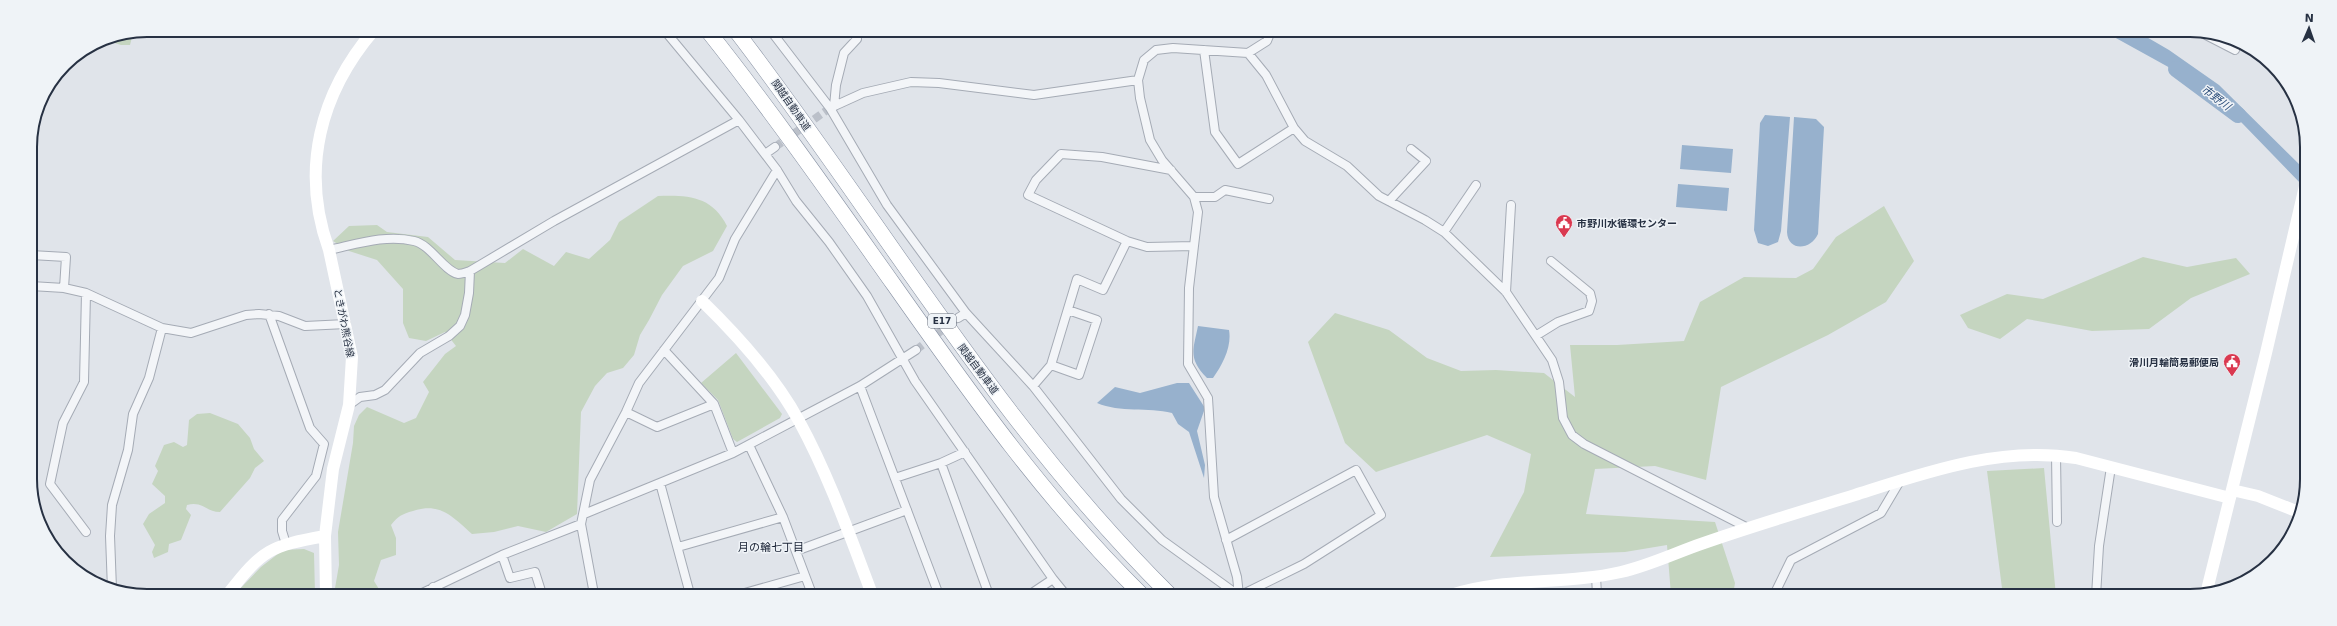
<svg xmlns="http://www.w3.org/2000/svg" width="2337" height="626" font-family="'DejaVu Sans','Noto Sans JP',sans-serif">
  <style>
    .green { fill: #c5d5c0 }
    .water { fill: #97b1cd }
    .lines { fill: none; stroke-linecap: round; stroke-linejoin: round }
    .river { stroke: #97b1cd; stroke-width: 16 }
    .street-tunnel { stroke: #bbc0c9; stroke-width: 8; stroke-dasharray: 8 4; stroke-linecap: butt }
    .street-casing { stroke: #a5abb5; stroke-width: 10 }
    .highway-casing { stroke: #8690a2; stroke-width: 16 }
    .street { stroke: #f3f5f8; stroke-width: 8 }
    .secondary { stroke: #fff; stroke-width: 12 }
    .highway { stroke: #fff; stroke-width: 15 }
    .labels { text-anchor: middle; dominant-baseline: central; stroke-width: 3; stroke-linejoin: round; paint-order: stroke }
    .shield { fill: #eff3f7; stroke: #636b79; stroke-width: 1 }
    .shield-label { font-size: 9px; font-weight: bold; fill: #273143 }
    .street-label { font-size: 10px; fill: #273143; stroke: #eff3f7 }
    .poi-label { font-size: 10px; font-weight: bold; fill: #273143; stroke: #eff3f7; text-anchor: start }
    .water-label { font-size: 11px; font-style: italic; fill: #2d4f7b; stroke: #eff3f7 }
    .neighbourhood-label { font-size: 11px; fill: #192234; stroke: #eff3f7 }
    .rim { fill: none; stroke: #273143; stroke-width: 2 }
  </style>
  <rect width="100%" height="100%" fill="#e0e4ea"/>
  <path class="green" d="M133 33 130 45H121L102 39Z
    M658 196C688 195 712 196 727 226L713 251 683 266 662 295 649 320 640 335 634 355 623 368 607 373 595 386 581 412 577 514 546 532 518 526 494 532 472 534C453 517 440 502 413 511 402 514 398 516 391 525L396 538V555L381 560 374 581 382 594H334L339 565 338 532 353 443 354 426 359 415 367 407 404 423 416 418 429 392 423 382 445 354 456 346 445 332 426 341 409 338 403 323V289L377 260 349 251 333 241 349 226 377 225 387 232 428 237 455 260 505 263 523 249 554 266 566 252 589 259 610 240 619 222Z
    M1884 206 1914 261 1886 302 1828 335 1721 387 1706 480 1655 466 1595 469 1586 514 1715 522 1735 583 1733 595H1671L1667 545 1625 552 1490 557 1524 492 1531 454 1487 435 1376 472 1345 443 1308 342 1335 313 1389 330 1427 358 1461 371 1496 370 1544 373 1575 397 1570 345H1617L1684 341 1700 302 1744 277 1796 278 1813 269 1836 237Z
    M2143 257 2187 267 2236 258 2250 274 2191 298 2149 329 2092 331 2027 319 2000 339 1968 328 1960 315 2007 294 2043 299Z
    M736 353 782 414 780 418 737 442 733 439 718 400 701 383Z
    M210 413 238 424 250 438 254 449 264 461 255 468 250 478 220 512C206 512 203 501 187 505L186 509 191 515 181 540 169 544 168 552 154 558 152 552 155 545 143 524 149 514 165 503V496L152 484 158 471 155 466 164 445 174 442 183 447 187 445 189 420 197 414Z
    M2044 468 2056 596H2003L1987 471Z
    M304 549 314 553 315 594H235L261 567 283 550Z"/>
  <path class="water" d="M2105 32H2138L2169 50 2219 85 2305 170V188L2210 90Z
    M1765 115 1790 117 1781 231 1778 242 1768 246 1758 243 1754 230 1760 123Z
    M1794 117 1816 119 1824 127 1818 234C1811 250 1788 252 1787 232Z
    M1682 145 1733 149 1731 173 1680 169Z
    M1678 184 1729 188 1727 211 1676 207Z
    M1198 326 1229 330C1232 346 1223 364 1213 378H1207C1188 359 1193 350 1198 326Z
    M1177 383H1189L1205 408 1197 431 1205 465 1204 478 1189 432 1178 424 1172 413C1148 407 1120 413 1097 403L1115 387 1140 393Z"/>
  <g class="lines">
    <path class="river" d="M2176 69 2238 115"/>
    <path class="street-tunnel" d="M775 147 830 108
      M916 350 958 318"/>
    <defs>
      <path id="street" d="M665 31 739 120 777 170 796 201 829 242 867 296 915 381 1053 579 1066 595
        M771 31 830 108 887 205 966 313 1033 386 1121 499 1162 540 1238 595
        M2200 32 2235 50 2236 41
        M1204 50 1215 132 1238 164 1294 128
        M1248 53 1266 75 1294 128 1305 141 1347 166 1379 196 1425 220 1444 232 1506 292 1552 360 1559 382 1563 418 1572 435 1584 444 1748 528
        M834 106 836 85 844 53 857 39 853 31
        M830 108 863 93 911 82 939 83 1034 95 1138 80
        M765 154 775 147
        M1171 170 1102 157 1061 154 1036 180 1028 195 1127 241 1147 247 1194 246
        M1194 197H1215L1225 190 1269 199
        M1389 201 1426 161 1411 149
        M1444 232 1476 185
        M329 250C357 244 386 234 414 241 431 245 443 270 458 274 462 274 467 272 470 271L554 221 739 120
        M31 255 66 257 64 288
        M31 286 64 288 86 293 162 328 191 333 246 315 259 314 279 316 305 326 346 324
        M1506 292 1511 205
        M86 293 84 382 63 423 50 484 86 532
        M269 314 310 428 324 444 316 476 282 520V531L286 544
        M958 318 966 313
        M1537 335 1558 322 1589 311 1592 301 1590 293 1551 261
        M664 350 714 404 733 453
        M1051 365 1079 375 1097 320 1068 310
        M860 386 939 595
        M1033 386 1051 365 1077 279 1103 290 1127 241
        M349 405 360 397 375 395 385 390 420 353 449 336 460 326 465 315 469 293 470 271
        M626 412 657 427 714 404
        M749 445 783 517 812 594
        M2056 455 2057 522
        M941 463 989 595
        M895 478 941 463 965 452
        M660 483 690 594
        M584 514 733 453 860 386 916 350
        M581 524 594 594
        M1226 540 1356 470 1381 515 1304 564 1241 595
        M678 547 783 517
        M796 551 907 510
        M502 555 510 578 535 572 542 594
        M1596 576 1597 595
        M1508 584 1509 595
        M433 587 437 594
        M112 589 110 536 112 505 128 450 133 414 149 378 162 328
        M420 594 502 555 581 524 590 480 626 412 639 383 719 278 735 239 777 170
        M741 594 805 576
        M1029 595 1053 579
        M1239 595 1237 577 1214 497 1208 398 1188 364 1189 288 1198 212 1194 197 1162 160 1150 140 1140 98 1138 80 1144 60 1156 50 1173 48 1248 53 1267 41 1271 31
        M1774 595 1791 560 1881 513 1900 481
        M2096 596 2099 546 2111 467"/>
      <path id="highway" d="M708 31C773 113 833 199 894 285 970 393 1047 502 1142 595
        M736 31C881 220 998 425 1170 595"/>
    </defs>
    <use href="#street" class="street-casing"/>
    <use href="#highway" class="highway-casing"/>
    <use href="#street" class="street"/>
    <path class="secondary" d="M702 301C738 336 775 377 799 421 829 476 850 536 872 594
      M2232 490 2258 496 2301 513
      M325 536 326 594
      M228 594C263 549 270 546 325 536L333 469 349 405 352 357 329 250C300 170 320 93 374 30
      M2206 594 2266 353 2305 186
      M1451 595C1506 577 1565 585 1621 572 1648 566 1675 553 1701 544 1752 526 1803 511 1855 495 1927 472 2000 446 2076 458L2230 498"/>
    <use href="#highway" class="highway"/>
  </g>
  <defs>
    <symbol id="civic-pin" viewBox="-11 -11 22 30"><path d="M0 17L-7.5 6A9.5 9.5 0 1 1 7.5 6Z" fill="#da3950" stroke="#eff3f7"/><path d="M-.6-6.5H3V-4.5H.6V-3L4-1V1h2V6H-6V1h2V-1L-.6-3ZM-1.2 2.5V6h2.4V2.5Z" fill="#fff"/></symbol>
  </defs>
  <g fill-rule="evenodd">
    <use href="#civic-pin" x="1554" y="213" width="20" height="27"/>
    <use href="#civic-pin" x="2222" y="352" width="20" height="27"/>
  </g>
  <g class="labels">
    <rect class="shield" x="928" y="314" width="28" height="14" rx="3"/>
    <g class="shield-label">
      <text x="942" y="321">E17</text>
    </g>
    <g class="street-label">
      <text transform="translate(791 105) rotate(55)">関越自動車道</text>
      <text transform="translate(344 323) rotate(79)">ときがわ熊谷線</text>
      <text transform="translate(978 369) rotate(53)">関越自動車道</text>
    </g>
    <g class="poi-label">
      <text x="1577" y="223">市野川水循環センター</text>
      <text x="2219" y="362" text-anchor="end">滑川月輪簡易郵便局</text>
    </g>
    <g class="water-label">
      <text transform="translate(2216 98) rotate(37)">市野川</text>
    </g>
    <g class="neighbourhood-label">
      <text x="771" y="547">月の輪七丁目</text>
    </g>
  </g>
  <path d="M0 0H2337V626H0ZM147 37H2190A110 110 0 0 1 2300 147V479A110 110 0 0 1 2190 589H147A110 110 0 0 1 37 479V147A110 110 0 0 1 147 37Z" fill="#eff3f7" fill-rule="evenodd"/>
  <path class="rim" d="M147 37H2190A110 110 0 0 1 2300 147V479A110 110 0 0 1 2190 589H147A110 110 0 0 1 37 479V147A110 110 0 0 1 147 37Z"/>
  <g transform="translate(2309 28) rotate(2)" stroke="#eff3f7" stroke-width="3" paint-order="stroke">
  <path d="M0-3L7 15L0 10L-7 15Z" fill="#273143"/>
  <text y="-6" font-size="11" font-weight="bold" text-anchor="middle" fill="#273143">N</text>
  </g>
</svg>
